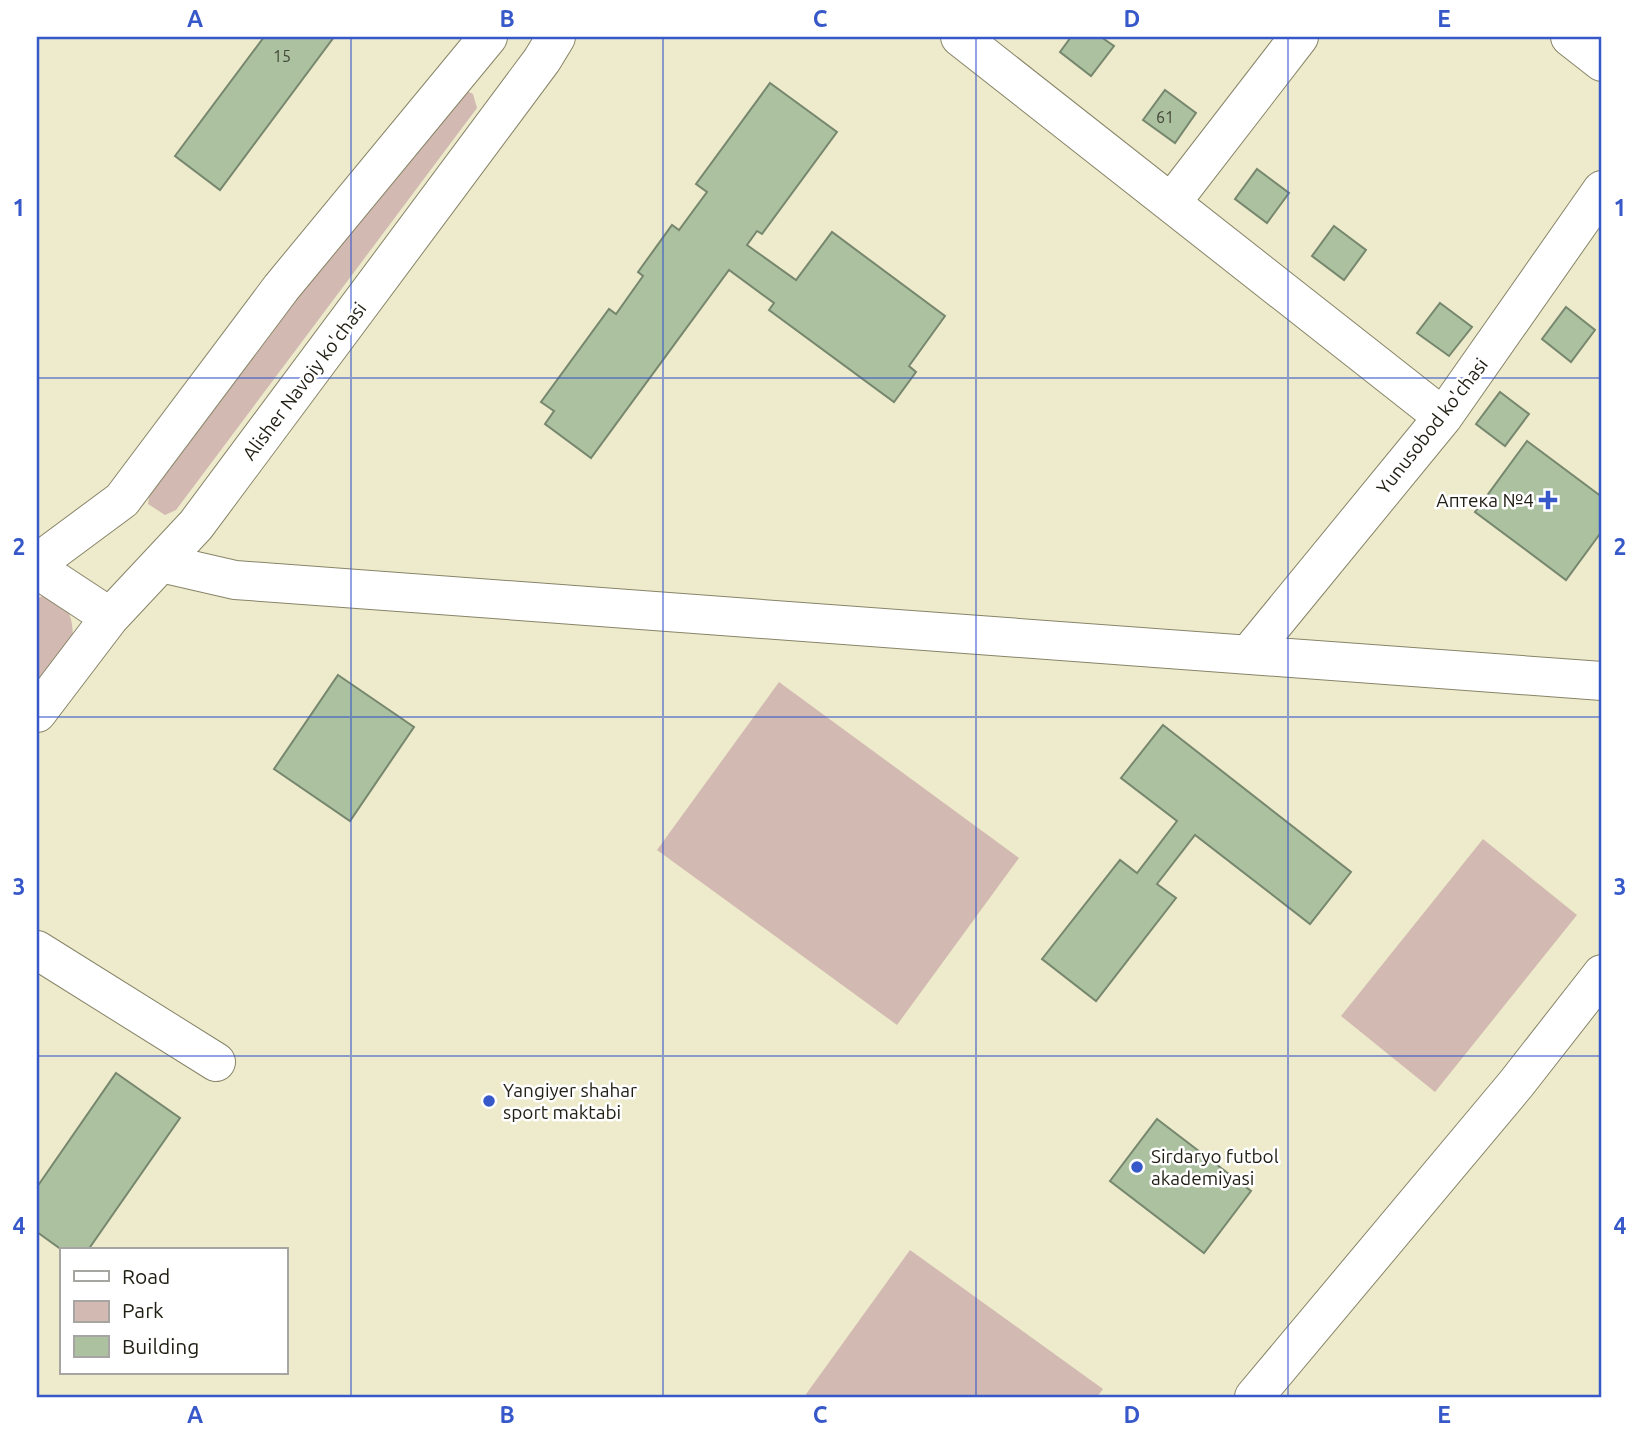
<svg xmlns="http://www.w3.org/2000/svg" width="1639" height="1434" font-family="Ubuntu,sans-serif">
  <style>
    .green { fill: #d2b9b1 }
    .building { fill: #abc1a0; stroke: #76876e; stroke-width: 2 }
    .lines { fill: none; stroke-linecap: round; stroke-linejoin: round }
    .minor-casing { stroke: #878468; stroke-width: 40 }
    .minor { stroke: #fff; stroke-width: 38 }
    .grid { fill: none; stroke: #3658c9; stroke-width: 2; stroke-opacity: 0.55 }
    .poi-dot { fill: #3658c9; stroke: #fff; stroke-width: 2.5 }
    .labels { text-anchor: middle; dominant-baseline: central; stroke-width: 5; stroke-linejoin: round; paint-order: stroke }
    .number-label { font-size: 16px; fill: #444837 }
    .street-label { font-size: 19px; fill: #211f14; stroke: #fff }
    .poi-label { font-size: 19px; fill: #211f14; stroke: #fff; text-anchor: start }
    .neatline { fill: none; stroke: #3658c9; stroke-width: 2.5 }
    .grid-label { font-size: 23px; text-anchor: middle; font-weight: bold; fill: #3658c9 }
  </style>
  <rect width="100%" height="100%" fill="#eeebcc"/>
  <path class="green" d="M459 87 473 94 477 108 176 510 165 515 148 504 150 490Z
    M42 596C67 605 72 610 73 636L37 684V599Z
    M779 682 1019 858 897 1025 657 850Z
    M1483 839 1577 915 1435 1092 1341 1016Z
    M910 1250 1103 1389 1097 1397H804Z"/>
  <path class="building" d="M264 37H334L220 190 175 156Z
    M1071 37H1101L1114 46 1091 76 1060 52Z
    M770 83 837 132 762 234 757 231 747 245 796 280 832 232 945 316 909 366 916 372 894 402 769 310 774 303 729 270 591 458 545 424 554 411 541 402 609 309 616 314 643 276 638 272 672 225 679 230 707 192 696 184Z
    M1165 90 1196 113 1175 143 1143 120Z
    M1257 169 1289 193 1267 223 1235 199Z
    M1334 226 1366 250 1344 280 1312 256Z
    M1440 303 1472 327 1449 356 1417 333Z
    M1566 307 1595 330 1571 362 1542 339Z
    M1500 392 1529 414 1505 446 1476 424Z
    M1527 441 1602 497V531L1566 580 1475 512Z
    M338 675 414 727 350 821 274 769Z
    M1163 725 1351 872 1310 924 1195 835 1157 884 1176 898 1096 1001 1042 959 1120 860 1137 873 1177 821 1121 778Z
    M116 1073 180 1118 88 1250H62L37 1232V1187Z
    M1157 1119 1251 1191 1204 1253 1110 1181Z"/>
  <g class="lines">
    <defs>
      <path id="minor" d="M960 37 1443 417
        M1570 37 1602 62
        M1171 203 1299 37
        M37 563 122 500 281 288 488 37
        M161 563 235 580 1602 681
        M37 569 110 617
        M1249 654 1443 417 1602 190
        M37 713 110 617 196 525 542 60 556 37
        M37 950 216 1062
        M1254 1397 1516 1084 1602 974"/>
    </defs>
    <use href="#minor" class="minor-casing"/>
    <use href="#minor" class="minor"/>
  </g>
  <path class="grid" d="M351 37V1397M663 37V1397M976 37V1397M1288 37V1397M37 378H1602M37 717H1602M37 1056H1602"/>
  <g class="poi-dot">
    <path d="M1544.5 489.5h7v7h7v7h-7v7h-7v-7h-7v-7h7z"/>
    <circle cx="489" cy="1101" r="7"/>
    <circle cx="1137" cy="1167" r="7"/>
  </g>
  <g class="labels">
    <g class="number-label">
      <text x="282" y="56">15</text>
      <text x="1165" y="117">61</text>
    </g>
    <g class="street-label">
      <text transform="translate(304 381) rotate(-53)">Alisher Navoiy ko'chasi</text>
      <text transform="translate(1432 426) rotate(-52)">Yunusobod ko'chasi</text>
    </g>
    <g class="poi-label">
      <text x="1534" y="500" text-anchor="end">Аптека №4</text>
      <text x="503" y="1090">Yangiyer shahar<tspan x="503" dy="22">sport maktabi</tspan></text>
      <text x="1151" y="1156">Sirdaryo futbol<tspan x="1151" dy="22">akademiyasi</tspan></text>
    </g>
  </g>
  <rect width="1639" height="1434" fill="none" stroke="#ffffff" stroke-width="77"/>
  <rect x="60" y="1248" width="228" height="126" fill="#ffffff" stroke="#a6a5a1" stroke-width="2"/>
  <rect x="74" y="1271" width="35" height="10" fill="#ffffff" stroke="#a6a5a1" stroke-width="2"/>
  <text x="122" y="1284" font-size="21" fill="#211f14">Road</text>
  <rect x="74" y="1301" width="35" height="21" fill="#d2b9b1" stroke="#a6a5a1" stroke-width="2"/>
  <text x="122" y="1318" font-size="21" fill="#211f14">Park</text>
  <rect x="74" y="1336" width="35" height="21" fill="#abc1a0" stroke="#a6a5a1" stroke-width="2"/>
  <text x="122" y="1354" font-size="21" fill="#211f14">Building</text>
  <rect x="38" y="38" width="1562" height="1358" class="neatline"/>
  <g class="grid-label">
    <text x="195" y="27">A</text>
    <text x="507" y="27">B</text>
    <text x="820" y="27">C</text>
    <text x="1132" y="27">D</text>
    <text x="1444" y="27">E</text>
    <text x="19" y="216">1</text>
    <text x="1620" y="216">1</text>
    <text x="19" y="555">2</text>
    <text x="1620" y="555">2</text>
    <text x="19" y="895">3</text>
    <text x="1620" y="895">3</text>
    <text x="19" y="1234">4</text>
    <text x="1620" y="1234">4</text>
    <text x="195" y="1423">A</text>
    <text x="507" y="1423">B</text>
    <text x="820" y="1423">C</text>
    <text x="1132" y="1423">D</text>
    <text x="1444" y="1423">E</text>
  </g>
</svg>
